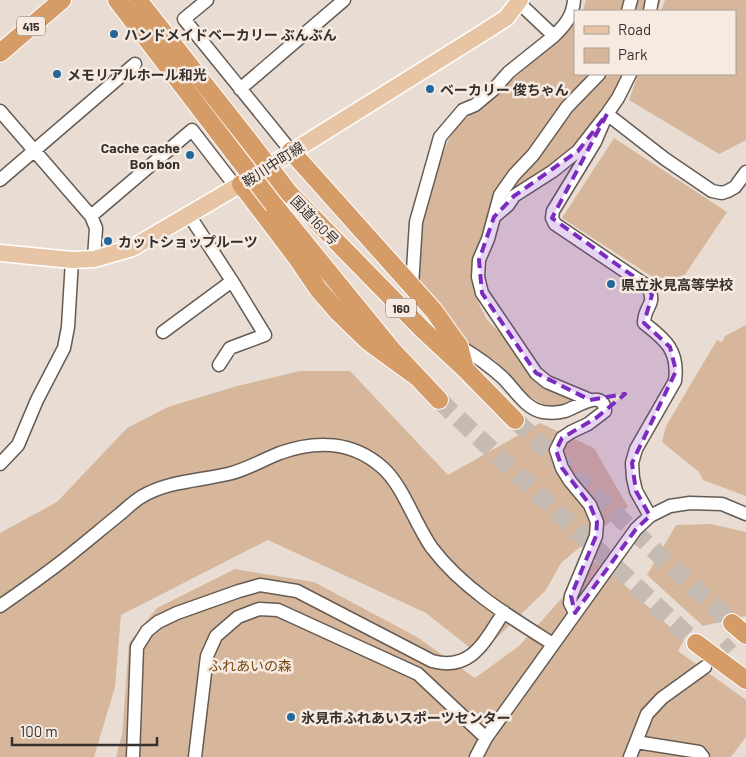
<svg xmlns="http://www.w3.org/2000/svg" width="746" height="757" font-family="Barlow,'Noto Sans JP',sans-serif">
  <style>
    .green { fill: #d6b79c }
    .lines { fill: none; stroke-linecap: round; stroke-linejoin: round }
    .minor-tunnel { stroke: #c5bbb2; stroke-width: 12; stroke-dasharray: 12 6; stroke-linecap: butt }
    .highway-tunnel { stroke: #c5bbb2; stroke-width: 18; stroke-dasharray: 18 9; stroke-linecap: butt }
    .minor-casing { stroke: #655b53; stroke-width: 15 }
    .major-casing { stroke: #fff; stroke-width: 19 }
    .highway-casing { stroke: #fff; stroke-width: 20 }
    .minor { stroke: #fff; stroke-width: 12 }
    .major { stroke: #e6c4a4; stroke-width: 16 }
    .highway { stroke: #d59c68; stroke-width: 18 }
    .highway-bridge-casing { stroke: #fff; stroke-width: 20; stroke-linecap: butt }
    .highway-bridge { stroke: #d59c68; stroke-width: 18 }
    .marked { fill: #7b2cbf; fill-opacity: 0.2; stroke: #7b2cbf; stroke-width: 4; stroke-dasharray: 10 6; stroke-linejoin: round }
    .poi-dot { fill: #21689c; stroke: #f6eae1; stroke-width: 2 }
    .labels { text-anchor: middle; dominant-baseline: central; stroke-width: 5; stroke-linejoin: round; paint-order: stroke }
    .shield { fill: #f6eae1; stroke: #706864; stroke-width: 1 }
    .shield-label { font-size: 12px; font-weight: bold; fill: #36312e }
    .poi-label { font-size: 14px; font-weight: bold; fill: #36312e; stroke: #f6eae1; text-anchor: start }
    .street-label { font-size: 14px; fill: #36312e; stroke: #f6eae1 }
    .park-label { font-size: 14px; fill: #764715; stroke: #f6eae1 }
  </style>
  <rect width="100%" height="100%" fill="#e9ddd3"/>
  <path class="green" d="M586 0H661L657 11H583Z
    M665 0H746V140L719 154 629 100 638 74H735V11H661Z
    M575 23V74H635L631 86 599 113 558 163 493 209 472 267 476 298 487 320 542 373 576 401 548 408 525 393 496 361 464 342 418 286 420 223 437 166 454 128 502 89Z
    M614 138 727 212 674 291 562 218Z
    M746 325V496L703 480 699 472 662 442 666 426 717 340 722 342 725 336Z
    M300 371H350L448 475 540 423 594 448 628 507 561 563 546 590 479 655 426 613 268 540 121 615 115 687 94 757H0V533L57 502 127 428 168 407 237 386Z
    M711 524 746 532V616L703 626 647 575 676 525Z
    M595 561 616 577 684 640 678 651 746 700V737L731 757H116L122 735 129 643 157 608 235 569 314 582 417 637 475 678 519 646Z"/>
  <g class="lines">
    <path class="minor-tunnel" d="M710 662 746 629"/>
    <path class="highway-tunnel" d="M439 400 696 643
      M515 420 732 623"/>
    <defs>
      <path id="minor" d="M207 0 184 19 291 151
        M518 2 554 36C565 25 573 16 574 0
        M628 11 631 0
        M650 11 652 0
        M630 74 618 98 607 114 595 142 553 211 552 218 555 224 647 286C658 305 644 305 644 323 666 340 679 351 675 381L636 449 632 463 633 478 636 491 650 516
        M240 89 344 0
        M0 111 91 216 96 228 94 259
        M0 180 135 64
        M91 216 192 130 236 187
        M494 217 500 195 514 175 533 155 567 107 599 74
        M412 286 416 222 440 137 463 110 475 105 493 90 509 72 554 36
        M163 332 232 281 189 215
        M459 346C474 355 489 365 502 377 514 388 525 409 543 412 550 413 558 413 565 411 577 407 604 388 605 411L588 424 571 432 562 438 556 450 562 468 570 481 590 505 597 522 596 536 571 596 570 603 575 613
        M219 365 230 348 265 335 232 281
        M590 400 547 382 536 373 482 293 478 277 479 260 488 239 494 217 508 205 514 196 553 171 578 151 607 114 665 159 712 191 722 193 728 191 735 187 746 172
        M0 464 18 445 37 400 64 348 68 327 72 260
        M0 606C26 588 52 570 76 550 91 538 105 526 120 514 127 508 133 502 141 497 168 481 198 481 228 474 246 470 262 460 280 453 316 440 353 441 383 468 403 486 415 524 432 548 463 589 510 617 553 644
        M636 742 699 752 703 757
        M133 757 137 647 147 631 158 622 177 613 239 591 260 585 297 591 432 661C472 672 485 640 504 612
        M195 757 207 656 216 636 238 617 259 609 278 610 418 674 486 738
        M476 757 486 738 636 529 650 516 670 506 690 503 722 504 746 514
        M630 757 647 714 662 698 705 667"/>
      <path id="major" d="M0 253 72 260 94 259 132 248 236 187 481 34 506 18 520 0"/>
      <path id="highway" d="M117 0 234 153
        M138 0 249 141
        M0 53 62 0
        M291 151 434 311 459 346 465 369
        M241 184 297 258 318 289 338 312 369 342 417 377
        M289 193 423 330 465 369 515 420
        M274 205 392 350 439 400
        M732 623 746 635
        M696 643 746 680"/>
    </defs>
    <use href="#minor" class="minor-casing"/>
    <use href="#major" class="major-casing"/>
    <use href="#highway" class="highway-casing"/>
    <use href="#minor" class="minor"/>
    <use href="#major" class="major"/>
    <use href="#highway" class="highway"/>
    <defs>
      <path id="highway-bridge" d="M249 141 289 193
        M234 153 274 205"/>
    </defs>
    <use href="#highway-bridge" class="highway-bridge-casing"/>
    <use href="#highway-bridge" class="highway-bridge"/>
  </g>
  <path class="marked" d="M607 114 552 218 647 286 652 295 644 323 670 347 676 371 632 463 636 491 650 516 636 529 575 613 571 596 596 536 597 522 590 505 562 468 556 450 562 438 596 418 625 394 590 400 536 373 482 293 479 260 494 217 514 196 578 151Z"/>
  <g class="poi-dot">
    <circle cx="114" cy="34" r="5"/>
    <circle cx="57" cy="74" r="5"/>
    <circle cx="430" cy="89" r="5"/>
    <circle cx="190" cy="155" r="5"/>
    <circle cx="108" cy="241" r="5"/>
    <circle cx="611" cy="284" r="5"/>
    <circle cx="291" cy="717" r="5"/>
  </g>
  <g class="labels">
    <g class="shield">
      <rect x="17" y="16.5" width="28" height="19" rx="4"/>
      <rect x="386" y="298.5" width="30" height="19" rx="4"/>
    </g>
    <g class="shield-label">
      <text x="31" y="26">415</text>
      <text x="401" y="308">160</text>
    </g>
    <g class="poi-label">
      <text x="124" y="34">ハンドメイドベーカリー ぶんぶん</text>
      <text x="67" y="74">メモリアルホール和光</text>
      <text x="440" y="89">ベーカリー 俊ちゃん</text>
      <text x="180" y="147" text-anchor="end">Cache cache<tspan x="180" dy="16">Bon bon</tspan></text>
      <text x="118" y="241">カットショップルーツ</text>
      <text x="621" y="284">県立氷見高等学校</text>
      <text x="301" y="717">氷見市ふれあいスポーツセンター</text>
    </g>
    <g class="street-label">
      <text transform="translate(273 164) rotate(-33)">鞍川中町線</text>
      <text transform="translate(315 220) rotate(46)">国道160号</text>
    </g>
    <g class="park-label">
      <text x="250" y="665">ふれあいの森</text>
    </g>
  </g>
  <rect x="574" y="10" width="162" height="65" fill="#f6eae1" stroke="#a9a099"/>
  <rect x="584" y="26" width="25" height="8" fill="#e6c4a4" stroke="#a9a099"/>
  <text x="618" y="35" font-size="15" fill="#36312e">Road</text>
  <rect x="584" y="48" width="25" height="15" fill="#d6b79c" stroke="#a9a099"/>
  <text x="618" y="60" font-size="15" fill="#36312e">Park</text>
  <path d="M12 737v8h145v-8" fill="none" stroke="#36312e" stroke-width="2.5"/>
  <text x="20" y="737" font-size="15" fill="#36312e" stroke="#f6eae1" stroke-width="4" paint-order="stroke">100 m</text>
</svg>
